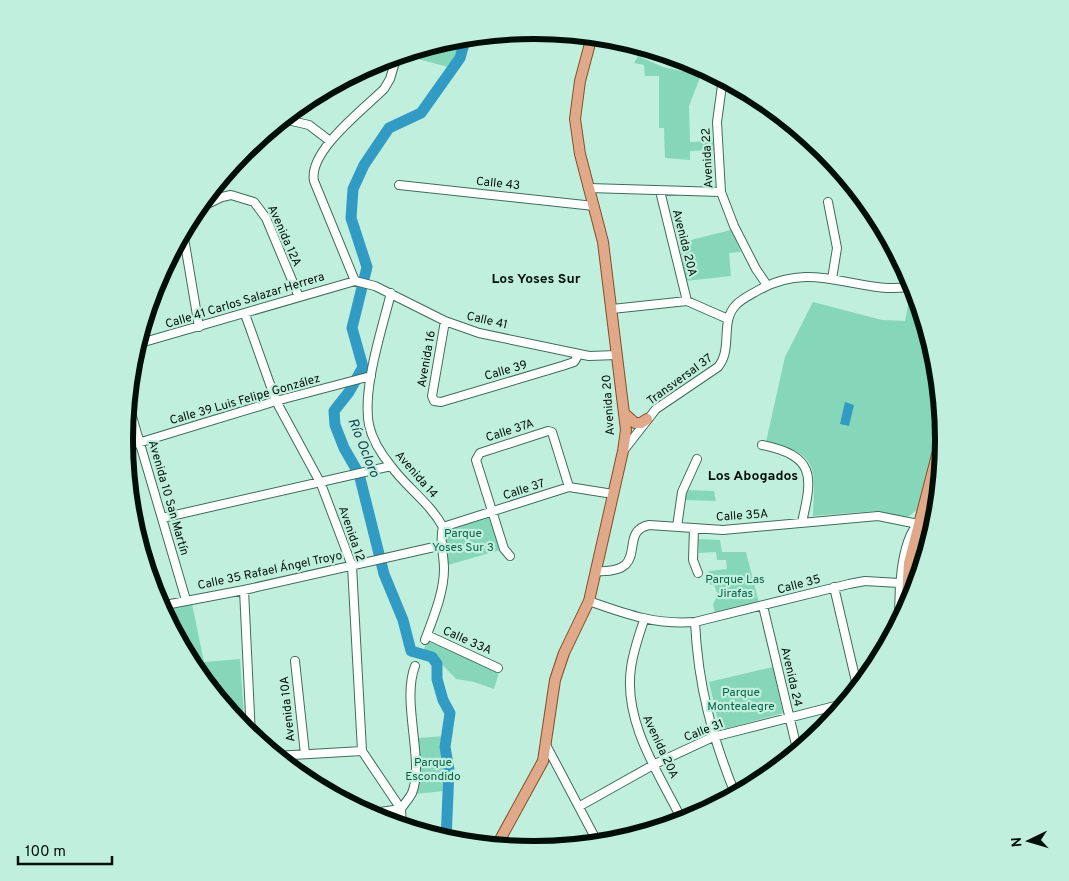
<svg xmlns="http://www.w3.org/2000/svg" width="1069" height="881" font-family="Overpass,sans-serif">
  <style>
    .green { fill: #86d6b9 }
    .water { fill: #329bc4 }
    .lines { fill: none; stroke-linecap: round; stroke-linejoin: round }
    .river { stroke: #329bc4; stroke-width: 11 }
    .minor-casing { stroke: #3f6c5c; stroke-width: 10 }
    .major-casing { stroke: #854e29; stroke-width: 12 }
    .minor { stroke: #fff; stroke-width: 8 }
    .major { stroke: #e0a989; stroke-width: 10 }
    .labels { text-anchor: middle; dominant-baseline: central; stroke-width: 4.5; stroke-linejoin: round; paint-order: stroke }
    .street-label { font-size: 12px; fill: #010f09; stroke: #c0f0dd }
    .park-label { font-size: 12px; fill: #0b614b; stroke: #c0f0dd }
    .neighbourhood-label { font-size: 14px; font-weight: bold; fill: #010f09; stroke: #c0f0dd }
    .water-label { font-size: 14px; font-style: italic; fill: #184355; stroke: #c0f0dd }
    .rim { fill: none; stroke: #010f09; stroke-width: 6 }
  </style>
  <rect width="100%" height="100%" fill="#c0f0dd"/>
  <path class="green" d="M462 37 458 56 448 67 403 55 404 53Z
    M638 56 663 67 701 75 689 106 690 142 716 141V150L690 151V160L665 158 664 128H659V76H645L644 65 634 63Z
    M731 230 741 252 729 253 731 276 686 281 679 243Z
    M917 294 937 361 943 417 917 510 909 516 904 517 875 511 813 516C815 466 819 454 766 442L785 357 813 302 882 320 905 321 910 296Z
    M685 490 714 491 716 501 684 500Z
    M486 516 489 518 500 550 448 565 442 539 449 526Z
    M698 539 720 540 722 552H746L759 603 715 613 713 604 718 595 714 585 706 584 709 571 727 569 726 560H717L716 552 699 553Z
    M192 604 204 662 240 659 245 731 234 718 233 703 221 702 220 683 206 684 193 668 161 609Z
    M427 641 499 672 494 689 474 682 456 679 432 654 423 652Z
    M773 667 783 713 720 730 709 682Z
    M445 736 442 747 446 769 444 791 416 794 420 775 418 738Z"/>
  <path class="water" d="M845 402 854 405 849 426 840 424Z"/>
  <g class="lines">
    <path class="river" d="M446 840 449 770 445 747 450 713 443 700 437 679V664L432 657 411 651 403 620 384 574 359 474 344 448 335 425 334 411 349 392 363 367 352 328 367 267 351 218 353 189 364 165 389 128 421 113 460 58 466 37"/>
    <defs>
      <path id="minor" d="M381 60 395 63
        M723 78 717 122 721 192 734 226 756 269 767 285
        M283 119 309 125 330 141
        M399 185 594 206
        M589 188 721 192
        M660 191 687 301
        M828 202 837 248 832 279
        M195 210 222 197 231 195 254 202 266 218 299 297
        M183 232 199 327
        M355 281 314 181C308 151 364 109 384 89L390 79 397 55
        M391 293C382 329 362 389 369 425 372 439 382 455 391 466 407 488 430 503 443 527 439 541 444 554 444 569 444 593 433 618 425 640
        M612 309 687 301 728 319
        M245 314 276 401 321 484 352 566 362 751 401 809 402 827
        M445 321 432 396 434 401 441 402 562 366 574 362 579 354
        M137 344 355 281 375 286 445 321 479 333 589 356 617 355
        M128 403 186 600
        M762 445C815 456 813 475 802 522
        M125 447 276 401 371 376
        M624 450 656 409 718 367C733 349 720 323 735 306 741 299 750 295 757 291 816 257 857 297 915 286
        M162 518 391 466
        M443 527 569 487 613 494
        M677 527 682 492 697 459
        M694 528 693 560 698 573
        M931 542 938 512
        M510 556 504 549 476 460 480 453 548 431 552 432 569 487
        M596 571C653 574 616 532 649 525L723 530 878 516 918 524
        M834 587 858 690
        M244 590 251 736
        M589 601C626 614 655 625 695 622L849 584 865 581 899 583
        M160 606 244 590 443 545
        M763 606 798 753
        M644 620C639 635 633 652 631 668 623 723 660 775 683 822
        M695 622C698 686 712 737 736 796
        M900 624C898 599 900 542 918 524
        M427 635 498 668
        M295 661 305 754
        M545 743 599 845
        M275 756 362 751
        M580 806 655 764 713 737 847 703
        M366 814 401 809C404 804 409 799 412 793 425 761 401 702 415 666"/>
      <path id="major" d="M625 414 635 423H641L647 419
        M915 593 921 550 942 469
        M906 612 909 563 944 428
        M496 847 543 761 555 680 564 653 589 601 623 451 626 430 603 242 580 154 575 119 580 81 592 36"/>
    </defs>
    <use href="#minor" class="minor-casing"/>
    <use href="#major" class="major-casing"/>
    <use href="#minor" class="minor"/>
    <use href="#major" class="major"/>
  </g>
  <g class="labels">
    <g class="street-label">
      <text transform="translate(708 158) rotate(-93)">Avenida 22</text>
      <text transform="translate(498 184) rotate(6)">Calle 43</text>
      <text transform="translate(284 236) rotate(66)">Avenida 12A</text>
      <text transform="translate(684 243) rotate(76)">Avenida 20A</text>
      <text transform="translate(245 301) rotate(-17)">Calle 41 Carlos Salazar Herrera</text>
      <text transform="translate(487 321) rotate(13)">Calle 41</text>
      <text transform="translate(427 359) rotate(-80)">Avenida 16</text>
      <text transform="translate(506 371) rotate(-16)">Calle 39</text>
      <text transform="translate(680 380) rotate(-36)">Transversal 37</text>
      <text transform="translate(245 400) rotate(-16)">Calle 39 Luis Felipe González</text>
      <text transform="translate(609 405) rotate(-94)">Avenida 20</text>
      <text transform="translate(510 431) rotate(-18)">Calle 37A</text>
      <text transform="translate(416 475) rotate(49)">Avenida 14</text>
      <text transform="translate(524 490) rotate(-18)">Calle 37</text>
      <text transform="translate(168 498) rotate(74)">Avenida 10 San Martín</text>
      <text transform="translate(742 516) rotate(-4)">Calle 35A</text>
      <text transform="translate(351 534) rotate(71)">Avenida 12</text>
      <text transform="translate(270 571) rotate(-12)">Calle 35 Rafael Ángel Troyo</text>
      <text transform="translate(799 585) rotate(-15)">Calle 35</text>
      <text transform="translate(467 641) rotate(24)">Calle 33A</text>
      <text transform="translate(791 677) rotate(77)">Avenida 24</text>
      <text transform="translate(288 709) rotate(-96)">Avenida 10A</text>
      <text transform="translate(704 731) rotate(-21)">Calle 31</text>
      <text transform="translate(660 747) rotate(65)">Avenida 20A</text>
    </g>
    <g class="park-label">
      <text x="463" y="534">Parque<tspan x="463" dy="14">Yoses Sur 3</tspan></text>
      <text x="735" y="580">Parque Las<tspan x="735" dy="14">Jirafas</tspan></text>
      <text x="741" y="693">Parque<tspan x="741" dy="14">Montealegre</tspan></text>
      <text x="433" y="763">Parque<tspan x="433" dy="14">Escondido</tspan></text>
    </g>
    <g class="neighbourhood-label">
      <text x="536" y="279">Los Yoses Sur</text>
      <text x="753" y="476">Los Abogados</text>
    </g>
    <g class="water-label">
      <text transform="translate(363 448) rotate(68)">Río Ocloro</text>
    </g>
  </g>
  <path d="M0 0H1069V881H0ZM133 440a401 401 0 1 1 802 0a401 401 0 1 1-802 0Z" fill="#c0f0dd" fill-rule="evenodd"/>
  <path class="rim" d="M133 440a401 401 0 1 1 802 0a401 401 0 1 1-802 0Z"/>
  <g transform="translate(1029 841) rotate(265)" stroke="#c0f0dd" stroke-width="4" paint-order="stroke">
  <path d="M0-4L9 19L0 12L-9 19Z" fill="#010f09"/>
  <text y="-8" font-size="14" font-weight="bold" text-anchor="middle" fill="#010f09">N</text>
  </g>
  <path d="M18 856v8h94v-8" fill="none" stroke="#010f09" stroke-width="2.5"/>
  <text x="25" y="856" font-size="15" fill="#010f09" stroke="#c0f0dd" stroke-width="4" paint-order="stroke">100 m</text>
</svg>
